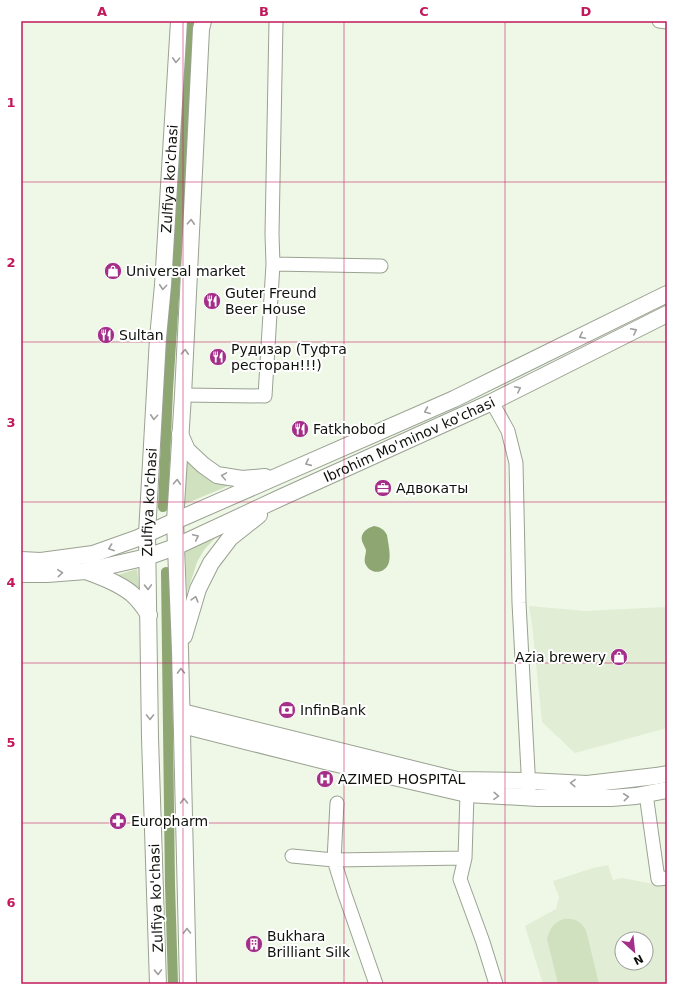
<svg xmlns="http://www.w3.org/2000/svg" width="688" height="1005" font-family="'DejaVu Sans',sans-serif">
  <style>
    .built { fill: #e1edd5; fill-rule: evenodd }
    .green { fill: #d0e1bf }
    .water { fill: #8da672 }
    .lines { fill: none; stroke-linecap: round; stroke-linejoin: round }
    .canal { stroke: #8da672; stroke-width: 10 }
    .minor-casing { stroke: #9aa292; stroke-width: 15 }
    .major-casing { stroke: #9aa292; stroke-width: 18 }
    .minor { stroke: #fff; stroke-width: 13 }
    .major { stroke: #fff; stroke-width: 16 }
    .oneway { stroke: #9fa09e }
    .grid { fill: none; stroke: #c2185b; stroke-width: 1; stroke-opacity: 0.55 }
    .labels { text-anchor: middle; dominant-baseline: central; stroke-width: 4; stroke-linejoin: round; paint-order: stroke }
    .street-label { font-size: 14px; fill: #0f120c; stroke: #fff }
    .poi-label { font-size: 14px; fill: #0f120c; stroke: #fff; text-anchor: start }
    .neatline { fill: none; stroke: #c2185b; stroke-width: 1.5 }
    .grid-label { font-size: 13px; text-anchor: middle; font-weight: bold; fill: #c2185b }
  </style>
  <rect width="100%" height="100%" fill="#eff7e6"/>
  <path class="built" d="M529 606 585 611 667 607V728L575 753 542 722 532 624Z
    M608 865 613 880 622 878 659 885H667V984H543L525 926 556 909 559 897 553 881 593 868ZM622 939H646V963H622Z"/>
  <path class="green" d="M186 458 209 475 228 486 185 504Z
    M215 538 204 550 197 562 187 593 185 552Z
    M137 569 140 596 114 576Z
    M564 919C575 918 580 921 586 930L599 984H558L547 939C550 928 553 923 564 919Z"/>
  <path class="water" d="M374 526C380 527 384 529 387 535 388 542 391 555 389 562 386 574 371 575 366 565 363 560 366 555 366 550 365 547 363 544 362 541 360 533 367 528 374 526Z"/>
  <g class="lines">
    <path class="canal" d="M163 507 168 390 178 236 182 189 187 64 191 21
      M166 572 170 885 173 984"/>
    <defs>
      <path id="minor" d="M659 21 667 22
        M273 264 381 266
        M183 395 265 396 273 264 272 234 276 21
        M492 402 508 431 516 463 519 603 529 790
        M467 794 465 858 460 879 483 942 496 984
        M646 794 658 879 667 878
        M337 803 334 860 344 892 376 984
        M292 856 334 860 465 858"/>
      <g id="major">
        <path d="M180 434 187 450 203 465 217 475 242 479 265 477"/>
        <path d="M21 560 41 561 93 554 138 538 175 521 454 399 667 294"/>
        <path d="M86 571C102 577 118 583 131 593 138 599 144 607 149 615"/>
        <path id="s1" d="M21 574H47L86 571 147 557 175 547 280 498 492 402 667 314"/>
        <path d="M184 636 198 589 211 563 230 538 259 515"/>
        <path d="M182 712 457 780 529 781 587 784 656 776 667 774"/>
        <path d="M182 725 329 762 467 794 538 798H611L636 796 667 790"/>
        <path id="s2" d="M158 984 150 738 147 534 158 338 163 285 179 21"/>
        <path d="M188 984 180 650 175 521 183 395 201 29 203 21"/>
      </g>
    </defs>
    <use href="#minor" class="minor-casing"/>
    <use href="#major" class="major-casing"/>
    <use href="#minor" class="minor"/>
    <use href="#major" class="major"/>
  </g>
  <defs><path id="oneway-chevron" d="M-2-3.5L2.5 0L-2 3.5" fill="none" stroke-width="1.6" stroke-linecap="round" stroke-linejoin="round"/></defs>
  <g class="oneway">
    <use href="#oneway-chevron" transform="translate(176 60) rotate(93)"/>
    <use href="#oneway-chevron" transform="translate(191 222) rotate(-87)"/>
    <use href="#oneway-chevron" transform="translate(163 287) rotate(95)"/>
    <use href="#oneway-chevron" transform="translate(634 331) rotate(-27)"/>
    <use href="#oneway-chevron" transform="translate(582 336) rotate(154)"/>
    <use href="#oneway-chevron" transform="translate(185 352) rotate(-87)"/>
    <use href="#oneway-chevron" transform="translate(518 389) rotate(-27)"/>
    <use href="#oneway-chevron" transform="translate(427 411) rotate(157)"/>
    <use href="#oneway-chevron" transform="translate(154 417) rotate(94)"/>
    <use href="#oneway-chevron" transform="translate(308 463) rotate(156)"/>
    <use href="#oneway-chevron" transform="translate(224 476) rotate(-170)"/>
    <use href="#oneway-chevron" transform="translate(177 482) rotate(-87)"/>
    <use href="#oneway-chevron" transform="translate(196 537) rotate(-25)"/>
    <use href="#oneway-chevron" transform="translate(111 548) rotate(160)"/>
    <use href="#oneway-chevron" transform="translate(60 573) rotate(-5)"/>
    <use href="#oneway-chevron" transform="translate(148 587) rotate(88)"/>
    <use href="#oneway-chevron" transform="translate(195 599) rotate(-74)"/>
    <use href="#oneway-chevron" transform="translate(181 671) rotate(-91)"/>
    <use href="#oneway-chevron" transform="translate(150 717) rotate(90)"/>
    <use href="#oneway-chevron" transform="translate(573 783) rotate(-178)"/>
    <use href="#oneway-chevron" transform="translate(496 796) rotate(3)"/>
    <use href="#oneway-chevron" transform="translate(626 797) rotate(-6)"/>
    <use href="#oneway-chevron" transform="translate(184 801) rotate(-91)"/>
    <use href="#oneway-chevron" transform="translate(187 931) rotate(-91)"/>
    <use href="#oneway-chevron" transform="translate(158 972) rotate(88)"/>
  </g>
  <path class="grid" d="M183 21V984M344 21V984M505 21V984M21 182H667M21 342H667M21 502H667M21 663H667M21 823H667"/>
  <defs>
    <symbol id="shop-disc" viewBox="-11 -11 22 22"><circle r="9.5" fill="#a42f89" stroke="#fff"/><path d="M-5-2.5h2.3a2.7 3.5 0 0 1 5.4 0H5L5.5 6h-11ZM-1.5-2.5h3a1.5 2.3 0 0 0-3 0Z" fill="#fff"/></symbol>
    <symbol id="restaurant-disc" viewBox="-11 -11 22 22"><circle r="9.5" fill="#a42f89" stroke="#fff"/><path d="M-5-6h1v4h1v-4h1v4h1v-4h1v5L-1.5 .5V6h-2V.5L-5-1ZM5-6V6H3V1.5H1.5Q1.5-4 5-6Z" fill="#fff"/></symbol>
    <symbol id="office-disc" viewBox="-11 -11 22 22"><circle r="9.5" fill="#a42f89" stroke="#fff"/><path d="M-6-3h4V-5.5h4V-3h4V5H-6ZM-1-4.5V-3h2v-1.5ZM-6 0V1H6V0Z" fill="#fff"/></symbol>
    <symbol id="bank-disc" viewBox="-11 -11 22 22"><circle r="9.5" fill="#a42f89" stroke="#fff"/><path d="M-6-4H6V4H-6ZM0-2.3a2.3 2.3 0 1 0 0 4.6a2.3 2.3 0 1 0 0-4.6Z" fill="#fff"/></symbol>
    <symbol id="hospital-disc" viewBox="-11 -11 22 22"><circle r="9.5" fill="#a42f89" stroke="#fff"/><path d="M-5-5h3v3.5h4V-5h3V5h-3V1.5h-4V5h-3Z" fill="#fff"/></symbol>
    <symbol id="pharmacy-disc" viewBox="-11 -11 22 22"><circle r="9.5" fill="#a42f89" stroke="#fff"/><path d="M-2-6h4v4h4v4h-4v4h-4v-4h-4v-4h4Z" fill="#fff"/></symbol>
    <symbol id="building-disc" viewBox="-11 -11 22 22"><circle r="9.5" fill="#a42f89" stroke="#fff"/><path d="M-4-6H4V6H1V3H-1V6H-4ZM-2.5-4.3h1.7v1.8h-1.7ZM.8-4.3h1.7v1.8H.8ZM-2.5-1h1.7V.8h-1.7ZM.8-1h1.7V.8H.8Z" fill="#fff"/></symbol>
  </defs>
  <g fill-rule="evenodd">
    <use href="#shop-disc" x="103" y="261" width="20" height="20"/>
    <use href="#restaurant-disc" x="202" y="291" width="20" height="20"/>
    <use href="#restaurant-disc" x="96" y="325" width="20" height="20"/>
    <use href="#restaurant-disc" x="208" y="347" width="20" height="20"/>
    <use href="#restaurant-disc" x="290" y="419" width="20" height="20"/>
    <use href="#office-disc" x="373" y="478" width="20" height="20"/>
    <use href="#shop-disc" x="609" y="647" width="20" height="20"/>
    <use href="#bank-disc" x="277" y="700" width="20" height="20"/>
    <use href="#hospital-disc" x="315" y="769" width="20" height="20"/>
    <use href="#pharmacy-disc" x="108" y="811" width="20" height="20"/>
    <use href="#building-disc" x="244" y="934" width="20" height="20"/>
  </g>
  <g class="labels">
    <g class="street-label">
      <text stroke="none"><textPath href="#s2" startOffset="806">Zulfiya ko'chasi</textPath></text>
      <text stroke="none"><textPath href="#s1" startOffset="415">Ibrohim Mo'minov ko'chasi</textPath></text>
      <text stroke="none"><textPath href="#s2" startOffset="482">Zulfiya ko'chasi</textPath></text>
      <text transform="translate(156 898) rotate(-92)">Zulfiya ko'chasi</text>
    </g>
    <g class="poi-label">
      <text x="126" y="271">Universal market</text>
      <text x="225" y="293">Guter Freund<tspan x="225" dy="16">Beer House</tspan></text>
      <text x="119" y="335">Sultan</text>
      <text x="231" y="349">Рудизар (Туфта<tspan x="231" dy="16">ресторан!!!)</tspan></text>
      <text x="313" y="429">Fatkhobod</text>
      <text x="396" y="488">Адвокаты</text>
      <text x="606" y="657" text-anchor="end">Azia brewery</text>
      <text x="300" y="710">InfinBank</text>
      <text x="338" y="779">AZIMED HOSPITAL</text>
      <text x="131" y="821">Europharm</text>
      <text x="267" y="936">Bukhara<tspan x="267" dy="16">Brilliant Silk</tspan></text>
    </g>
  </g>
  <rect width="688" height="1005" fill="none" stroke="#ffffff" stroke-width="44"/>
  <g transform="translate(634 951) rotate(153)"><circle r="19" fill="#ffffff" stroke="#9fa09e"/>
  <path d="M0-3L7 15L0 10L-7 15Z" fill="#a42f89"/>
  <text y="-6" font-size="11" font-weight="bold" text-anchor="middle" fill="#0f120c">N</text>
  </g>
  <rect x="22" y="22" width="644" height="961" class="neatline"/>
  <g class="grid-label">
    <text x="102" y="16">A</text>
    <text x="264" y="16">B</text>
    <text x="424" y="16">C</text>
    <text x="586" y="16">D</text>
    <text x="11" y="107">1</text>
    <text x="11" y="267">2</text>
    <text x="11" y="427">3</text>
    <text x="11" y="587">4</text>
    <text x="11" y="747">5</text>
    <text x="11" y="907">6</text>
  </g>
</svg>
